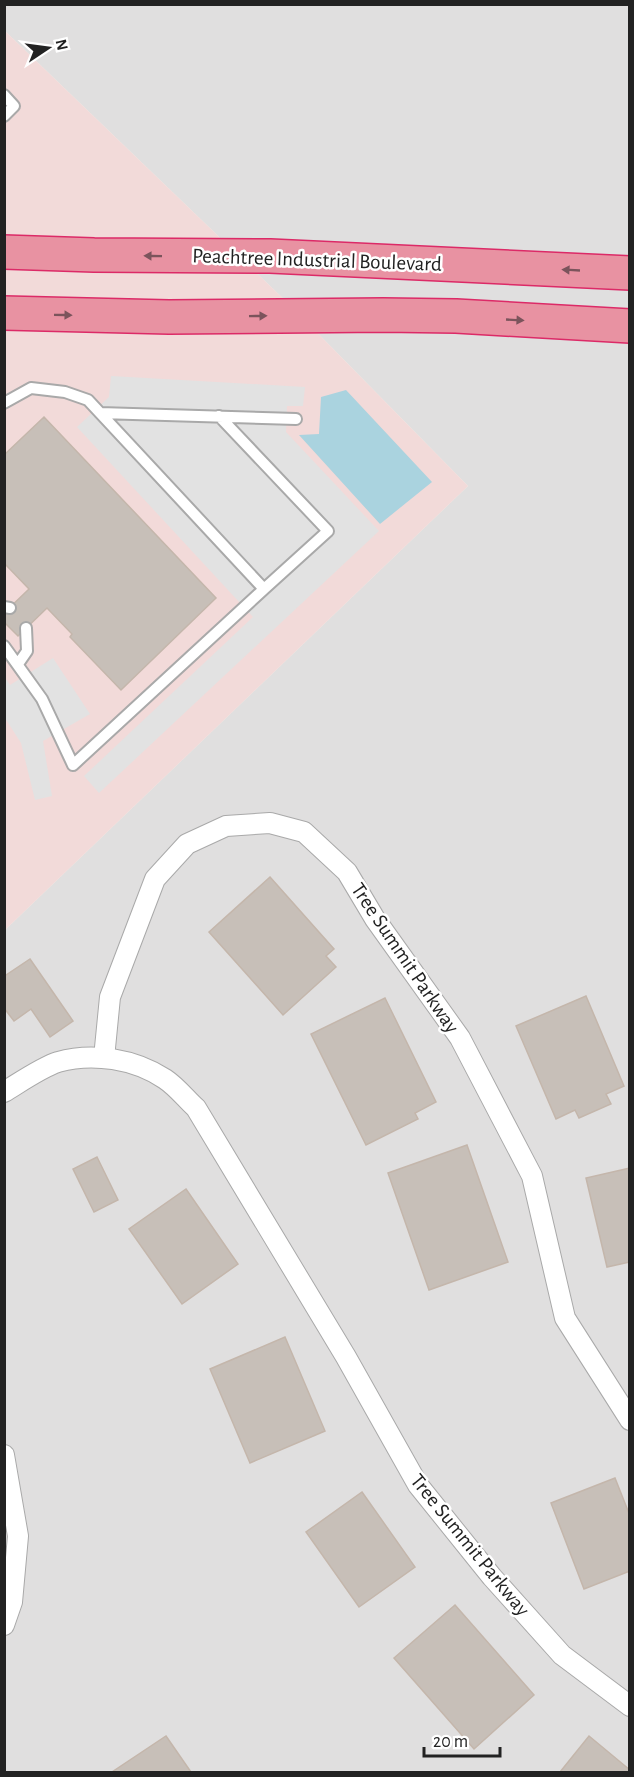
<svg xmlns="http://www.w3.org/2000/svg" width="634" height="1777" font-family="'Alegreya Sans',sans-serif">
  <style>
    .residential { fill: #e0dfdf }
    .commercial { fill: #f2dad9 }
    .parking { fill: #e2e2e2 }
    .water { fill: #aad3df }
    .building { fill: #c7bfb8; stroke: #c4b6ab; stroke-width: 1.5 }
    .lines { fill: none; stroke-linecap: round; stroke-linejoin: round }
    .lane-casing { stroke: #a9a9a9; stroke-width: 14 }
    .street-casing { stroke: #a9a9a9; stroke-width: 22 }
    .highway-casing { stroke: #dc2a67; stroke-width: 36 }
    .lane { stroke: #fff; stroke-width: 10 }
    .street { stroke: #fff; stroke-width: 20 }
    .highway { stroke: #e892a2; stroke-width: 33 }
    .oneway { fill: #7b545c }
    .labels { text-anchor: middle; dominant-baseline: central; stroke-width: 5; stroke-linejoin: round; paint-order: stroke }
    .street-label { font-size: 21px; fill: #222; stroke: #fff }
  </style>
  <rect width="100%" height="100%" fill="#f2efe9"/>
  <path class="residential" d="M5 5H629V1772H5V930L468 486 291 306 5 31Z"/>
  <path class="commercial" d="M5 31 291 306 468 486 5 930Z"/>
  <path class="parking" d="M111 376 305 387 303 406H287L286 432 379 531 99 793 84 776 253 617 77 427 109 397Z
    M53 658 90 714 43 741 52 796 35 800 21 743 5 718 4 676 10 685Z"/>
  <path class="water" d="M346 390 432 482 380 524 299 435 319 434 321 397Z"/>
  <path class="building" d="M44 417 216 598 121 690 70 637 72 634 47 608 18 636 4 622V613L29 589 4 563V455Z
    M270 877 334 949 326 956 336 967 283 1015 209 932Z
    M30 959 73 1021 50 1037 31 1009 14 1021 4 1008V972L6 975Z
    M586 996 624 1086 606 1094 611 1104 579 1118 575 1110 556 1119 516 1026Z
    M385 998 436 1102 415 1113 418 1119 366 1145 311 1034Z
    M467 1145 508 1262 429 1290 388 1173Z
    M97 1157 118 1200 94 1212 73 1169Z
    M630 1168V1262L607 1267 586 1178Z
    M186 1189 238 1264 182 1304 129 1229Z
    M285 1337 325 1431 250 1463 210 1369Z
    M615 1478 630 1516V1571L584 1589 551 1503Z
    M362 1492 415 1567 359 1607 306 1532Z
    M455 1605 534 1695 474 1749 394 1658Z
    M166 1736 191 1772H112Z
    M589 1736 630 1770V1772H560Z"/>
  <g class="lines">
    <defs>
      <path id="lane" d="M4 95 14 106 4 116
        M4 403 31 388 65 392 88 400 264 589 73 765 42 699 4 646
        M100 413 296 419
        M219 416 328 531 264 589
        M4 607 10 608
        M18 664 27 651 26 628"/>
      <path id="street" d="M104 1058 110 997 155 879 187 844 226 826 270 823 304 832 347 872 375 919 460 1038 532 1176 565 1318 630 1420
        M4 1092C19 1083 42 1067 58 1062 93 1052 135 1059 165 1079 177 1087 186 1099 196 1108L346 1357 418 1485 492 1577 562 1655 630 1706
        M4 1455 18 1536 12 1602 4 1625"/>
      <path id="highway" d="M4 252 94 255 270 256 630 273
        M4 313 169 317 383 315 456 316 630 326"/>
    </defs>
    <use href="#lane" class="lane-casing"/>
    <use href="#street" class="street-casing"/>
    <use href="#highway" class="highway-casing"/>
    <use href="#lane" class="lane"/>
    <use href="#street" class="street"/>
    <use href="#highway" class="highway"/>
  </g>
  <defs><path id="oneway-solid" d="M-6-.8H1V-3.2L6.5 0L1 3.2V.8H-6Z" transform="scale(1.5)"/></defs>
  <g class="oneway">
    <use href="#oneway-solid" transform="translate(153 256) rotate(-179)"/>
    <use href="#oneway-solid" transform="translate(571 270) rotate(-177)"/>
    <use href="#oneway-solid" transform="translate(63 315) rotate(1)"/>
    <use href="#oneway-solid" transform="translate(258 316) rotate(-1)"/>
    <use href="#oneway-solid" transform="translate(515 320) rotate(3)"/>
  </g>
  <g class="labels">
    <g class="street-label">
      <text transform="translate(317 260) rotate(2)">Peachtree Industrial Boulevard</text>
      <text transform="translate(405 958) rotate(56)">Tree Summit Parkway</text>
      <text transform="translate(470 1545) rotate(51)">Tree Summit Parkway</text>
    </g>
  </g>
  <rect width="634" height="1777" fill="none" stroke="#222222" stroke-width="12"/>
  <g transform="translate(48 48) rotate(77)" stroke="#ffffff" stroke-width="4.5" paint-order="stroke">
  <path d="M0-4.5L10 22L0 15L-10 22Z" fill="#222222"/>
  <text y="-9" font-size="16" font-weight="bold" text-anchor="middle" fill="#222222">N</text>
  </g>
  <path d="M424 1747v9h76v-9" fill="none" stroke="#222222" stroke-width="3"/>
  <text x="433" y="1747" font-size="18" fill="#222222" stroke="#ffffff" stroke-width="4.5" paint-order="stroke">20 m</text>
</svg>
